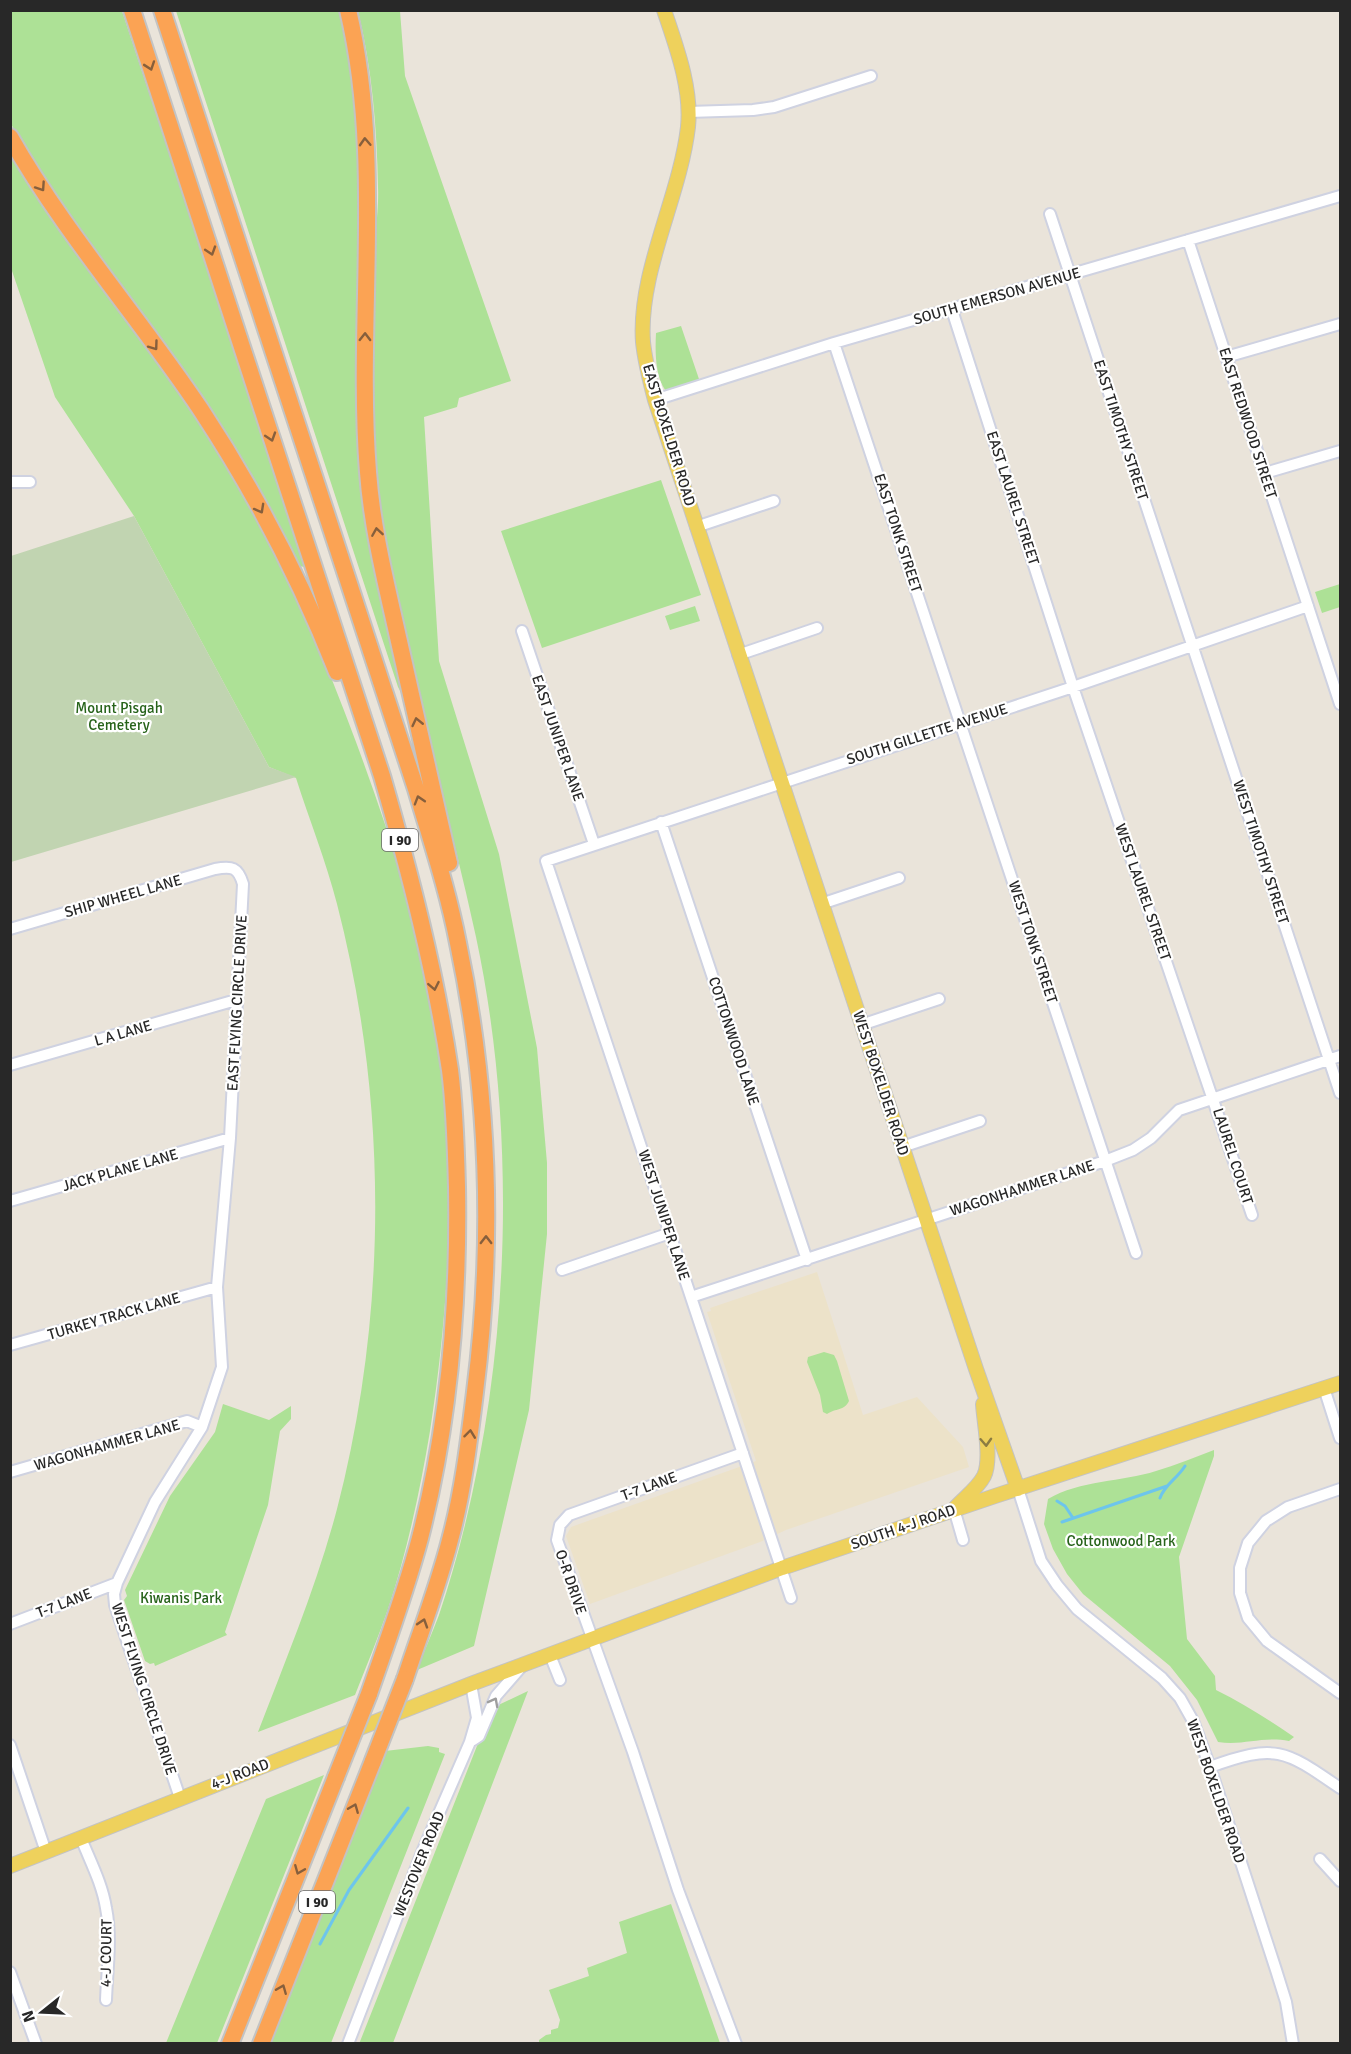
<svg xmlns="http://www.w3.org/2000/svg" width="1351" height="2054" font-family="Signika,sans-serif">
  <style>
    .education { fill: #ece2c9 }
    .green { fill: #ade196 }
    .cemetery { fill: #c1d4b1 }
    .lines { fill: none; stroke-linecap: round; stroke-linejoin: round }
    .stream { stroke: #6dc5ec; stroke-width: 3 }
    .minor-casing { stroke: #cfd2e1; stroke-width: 14 }
    .major-casing { stroke: #c3c3c3; stroke-width: 16 }
    .highway-casing { stroke: #c3c3c3; stroke-width: 20 }
    .minor { stroke: #fff; stroke-width: 10 }
    .major { stroke: #eed15c; stroke-width: 14 }
    .highway { stroke: #fba354; stroke-width: 16 }
    .highway-bridge-casing { stroke: #c3c3c3; stroke-width: 20; stroke-linecap: butt }
    .highway-bridge { stroke: #fba354; stroke-width: 16 }
    .oneway { stroke: #875f3c }
    .oneway2 { stroke: #8b7c42 }
    .oneway3 { stroke: #9e9e9e }
    .labels { text-anchor: middle; dominant-baseline: central; stroke-width: 4.5; stroke-linejoin: round; paint-order: stroke }
    .shield { fill: #fff; stroke: #686868; stroke-width: 1.5 }
    .shield-label { font-size: 14px; font-weight: bold; fill: #282828 }
    .street-label { font-size: 15px; fill: #282828; stroke: #fff }
    .park-label { font-size: 15px; fill: #27631a; stroke: #fff }
  </style>
  <rect width="100%" height="100%" fill="#eae4da"/>
  <path class="education" d="M817 1272 863 1415 917 1397 963 1447 969 1467 786 1530 760 1542 590 1604 566 1536 571 1527 756 1461 707 1312 711 1311 710 1308Z"/>
  <path class="green" d="M10 11H122L306 567 297 566 56 202 11 124Z
    M176 11H340L348 49 356 111 360 186 357 375 362 467 406 702 398 687Z
    M358 11H400L405 76 511 381 459 398 457 407 424 417 439 661 499 854 537 1048 547 1163V1234L529 1410 474 1646 417 1670C424 1652 432 1633 439 1615 509 1406 522 1152 476 937 443 783 393 632 376 474 372 429 372 384 373 339 373 311 372 282 374 254 375 232 379 209 378 187 377 128 372 68 358 11Z
    M10 155C27 180 42 207 60 232 105 295 156 355 199 420 216 445 232 472 247 499 291 576 325 659 356 742 390 834 420 927 436 1023 457 1158 451 1296 430 1431 420 1491 407 1552 388 1609 378 1638 366 1667 355 1695L258 1732C286 1659 317 1585 337 1509 388 1312 388 1101 337 904 326 861 309 819 296 778L269 767 134 516 55 397 11 268Z
    M681 326 700 382 668 393C655 380 655 351 656 333Z
    M661 480 701 595 542 648 501 531Z
    M1340 584V607L1322 613 1315 592Z
    M695 606 700 621 670 630 665 616Z
    M824 1352 834 1355 837 1361 849 1401C844 1411 836 1408 827 1414L823 1412 820 1395 807 1362 808 1357Z
    M223 1404 269 1420 291 1406V1419L280 1431 268 1505 225 1632 227 1635 155 1666 154 1663 150 1664 145 1661 124 1600 127 1596 125 1590 170 1496 215 1432Z
    M1214 1450V1456L1179 1557 1187 1639 1215 1676 1216 1690C1244 1704 1268 1719 1294 1737L1289 1741C1262 1736 1243 1746 1218 1742L1197 1700 1170 1666 1083 1594 1067 1574 1053 1549 1044 1524 1048 1499C1080 1480 1122 1482 1156 1471 1176 1465 1195 1457 1214 1450Z
    M528 1691 393 2043 359 2044 492 1708Z
    M428 1746 439 1748V1752L445 1754 331 2043 270 2044 385 1751Z
    M324 1775 217 2043H166L266 1799Z
    M671 1904 720 2043H539V2040L546 2035 551 2034V2030L558 2028 560 2020 549 1990 589 1976 587 1968 627 1953 619 1922Z"/>
  <path class="cemetery" d="M134 516 269 767 296 777 11 862V556Z"/>
  <g class="lines">
    <path class="stream" d="M1160 1498C1165 1484 1177 1479 1185 1466
      M1057 1501 1065 1506 1073 1518
      M1062 1522 1167 1486
      M320 1944 349 1890 408 1808"/>
    <defs>
      <path id="minor" d="M688 112 753 110 774 107 871 76
        M1050 214 1340 1093
        M1188 240 1340 704
        M952 310 1073 687 1252 1215
        M834 343 1136 1253
        M1226 357 1340 324
        M655 400 834 343 1340 196
        M1265 473 1340 451
        M10 482H30
        M696 527 774 501
        M522 631 594 844
        M738 655 817 628
        M661 822 807 1260
        M821 904 899 878
        M10 929 215 869C232 866 238 867 243 884L230 1138 217 1287 222 1367 202 1427 155 1502 117 1583 114 1594 115 1605 180 1798
        M861 1025 939 999
        M10 1065 236 1000
        M902 1147 980 1121
        M10 1201 230 1138
        M562 1270 670 1233
        M691 1297 1105 1161 1133 1150 1151 1138 1179 1110 1340 1056
        M10 1345 217 1287
        M1324 1388 1340 1438
        M10 1472 187 1421 202 1427
        M1018 1489 1041 1561 1057 1585 1077 1609 1162 1678 1180 1698 1193 1721 1210 1767 1276 1970 1286 2002 1293 2044
        M1340 1489 1288 1507 1266 1521 1248 1543 1240 1568V1593L1248 1618 1267 1641 1340 1693
        M954 1509 963 1540
        M791 1598 546 861 1073 687 1308 606
        M10 1624 117 1583
        M550 1655 560 1680
        M473 1740 479 1736 496 1696 523 1665
        M10 1745 46 1852
        M1210 1767C1276 1743 1285 1750 1340 1788
        M81 1838C90 1861 102 1883 106 1908 112 1938 107 1970 106 2000
        M1320 1859 1340 1881
        M10 1972 36 2044
        M348 2044 423 1850 470 1742 477 1718 471 1684
        M736 2044 678 1890 633 1752 557 1540 560 1525 569 1515 743 1453"/>
      <path id="major" d="M664 10C676 46 692 88 688 127 680 197 638 272 643 342 645 362 650 381 655 400L976 1369 1018 1489
        M955 1508C964 1498 978 1488 984 1476 992 1460 984 1422 983 1404
        M10 1866 471 1684 782 1568 995 1496 1340 1383"/>
      <path id="highway" d="M132 10 382 776C410 873 435 970 450 1070 455 1108 456 1148 457 1187 459 1304 449 1424 420 1538 406 1591 387 1642 369 1694
        M162 10 416 789C431 840 448 891 458 943 489 1091 494 1242 475 1392 469 1441 463 1492 450 1540 438 1587 420 1633 405 1679
        M348 10C384 162 356 319 368 472 372 528 386 583 398 637 415 713 432 788 449 863
        M10 137C65 234 139 317 201 410 255 492 301 581 337 672
        M230 2044 336 1777
        M261 2044 373 1761"/>
    </defs>
    <use href="#minor" class="minor-casing"/>
    <use href="#major" class="major-casing"/>
    <use href="#highway" class="highway-casing"/>
    <use href="#minor" class="minor"/>
    <use href="#major" class="major"/>
    <use href="#highway" class="highway"/>
    <defs>
      <path id="highway-bridge" d="M373 1761 405 1679
        M336 1777 369 1694"/>
    </defs>
    <use href="#highway-bridge" class="highway-bridge-casing"/>
    <use href="#highway-bridge" class="highway-bridge"/>
  </g>
  <defs><path id="oneway-chevron" d="M-2-3.5L2.5 0L-2 3.5" fill="none" stroke-width="1.6" stroke-linecap="round" stroke-linejoin="round" transform="scale(1.5)"/></defs>
  <g class="oneway">
    <use href="#oneway-chevron" transform="translate(150 66) rotate(71)"/>
    <use href="#oneway-chevron" transform="translate(365 142) rotate(-93)"/>
    <use href="#oneway-chevron" transform="translate(41 187) rotate(56)"/>
    <use href="#oneway-chevron" transform="translate(211 251) rotate(72)"/>
    <use href="#oneway-chevron" transform="translate(365 337) rotate(-89)"/>
    <use href="#oneway-chevron" transform="translate(154 346) rotate(54)"/>
    <use href="#oneway-chevron" transform="translate(271 437) rotate(72)"/>
    <use href="#oneway-chevron" transform="translate(260 509) rotate(61)"/>
    <use href="#oneway-chevron" transform="translate(377 532) rotate(-99)"/>
    <use href="#oneway-chevron" transform="translate(417 722) rotate(-103)"/>
    <use href="#oneway-chevron" transform="translate(419 800) rotate(-107)"/>
    <use href="#oneway-chevron" transform="translate(434 986) rotate(79)"/>
    <use href="#oneway-chevron" transform="translate(486 1240) rotate(-90)"/>
    <use href="#oneway-chevron" transform="translate(470 1434) rotate(-83)"/>
    <use href="#oneway-chevron" transform="translate(423 1623) rotate(-72)"/>
    <use href="#oneway-chevron" transform="translate(354 1808) rotate(-68)"/>
    <use href="#oneway-chevron" transform="translate(299 1870) rotate(112)"/>
    <use href="#oneway-chevron" transform="translate(282 1989) rotate(-68)"/>
  </g>
  <use class="oneway2" href="#oneway-chevron" transform="translate(986 1442) rotate(87)"/>
  <use class="oneway3" href="#oneway-chevron" transform="translate(494 1702) rotate(-62)"/>
  <g class="labels">
    <g class="shield">
      <rect x="382" y="829" width="36" height="22" rx="4.5"/>
      <rect x="299" y="1891" width="36" height="22" rx="4.5"/>
    </g>
    <g class="shield-label">
      <text x="400" y="840">I 90</text>
      <text x="317" y="1902">I 90</text>
    </g>
    <g class="street-label">
      <text transform="translate(997 296) rotate(-16)">SOUTH EMERSON AVENUE</text>
      <text transform="translate(1248 423) rotate(72)">EAST REDWOOD STREET</text>
      <text transform="translate(1121 430) rotate(72)">EAST TIMOTHY STREET</text>
      <text transform="translate(669 435) rotate(73)">EAST BOXELDER ROAD</text>
      <text transform="translate(1013 498) rotate(72)">EAST LAUREL STREET</text>
      <text transform="translate(898 533) rotate(72)">EAST TONK STREET</text>
      <text transform="translate(927 734) rotate(-18)">SOUTH GILLETTE AVENUE</text>
      <text transform="translate(558 738) rotate(71)">EAST JUNIPER LANE</text>
      <text transform="translate(1261 852) rotate(72)">WEST TIMOTHY STREET</text>
      <text transform="translate(1143 892) rotate(71)">WEST LAUREL STREET</text>
      <text transform="translate(123 896) rotate(-16)">SHIP WHEEL LANE</text>
      <text transform="translate(1033 942) rotate(72)">WEST TONK STREET</text>
      <text transform="translate(237 1003) rotate(-87)">EAST FLYING CIRCLE DRIVE</text>
      <text transform="translate(123 1033) rotate(-16)">L A LANE</text>
      <text transform="translate(734 1041) rotate(72)">COTTONWOOD LANE</text>
      <text transform="translate(881 1083) rotate(72)">WEST BOXELDER ROAD</text>
      <text transform="translate(1233 1156) rotate(72)">LAUREL COURT</text>
      <text transform="translate(120 1170) rotate(-16)">JACK PLANE LANE</text>
      <text transform="translate(1022 1188) rotate(-18)">WAGONHAMMER LANE</text>
      <text transform="translate(664 1215) rotate(72)">WEST JUNIPER LANE</text>
      <text transform="translate(114 1316) rotate(-16)">TURKEY TRACK LANE</text>
      <text transform="translate(107 1445) rotate(-16)">WAGONHAMMER LANE</text>
      <text transform="translate(649 1486) rotate(-20)">T-7 LANE</text>
      <text transform="translate(903 1527) rotate(-19)">SOUTH 4-J ROAD</text>
      <text transform="translate(571 1582) rotate(71)">O-R DRIVE</text>
      <text transform="translate(64 1603) rotate(-21)">T-7 LANE</text>
      <text transform="translate(144 1689) rotate(72)">WEST FLYING CIRCLE DRIVE</text>
      <text transform="translate(240 1774) rotate(-21)">4-J ROAD</text>
      <text transform="translate(1216 1791) rotate(71)">WEST BOXELDER ROAD</text>
      <text transform="translate(419 1864) rotate(-68)">WESTOVER ROAD</text>
      <text transform="translate(106 1953) rotate(-89)">4-J COURT</text>
    </g>
    <g class="park-label">
      <text x="119" y="708">Mount Pisgah<tspan x="119" dy="17">Cemetery</tspan></text>
      <text x="1121" y="1541">Cottonwood Park</text>
      <text x="181" y="1598">Kiwanis Park</text>
    </g>
  </g>
  <rect width="1351" height="2054" fill="none" stroke="#282828" stroke-width="24"/>
  <g transform="translate(42 2012) rotate(252)" stroke="#ffffff" stroke-width="4.5" paint-order="stroke">
  <path d="M0-4.5L10 22L0 15L-10 22Z" fill="#282828"/>
  <text y="-9" font-size="16" font-weight="bold" text-anchor="middle" fill="#282828">N</text>
  </g>
</svg>
